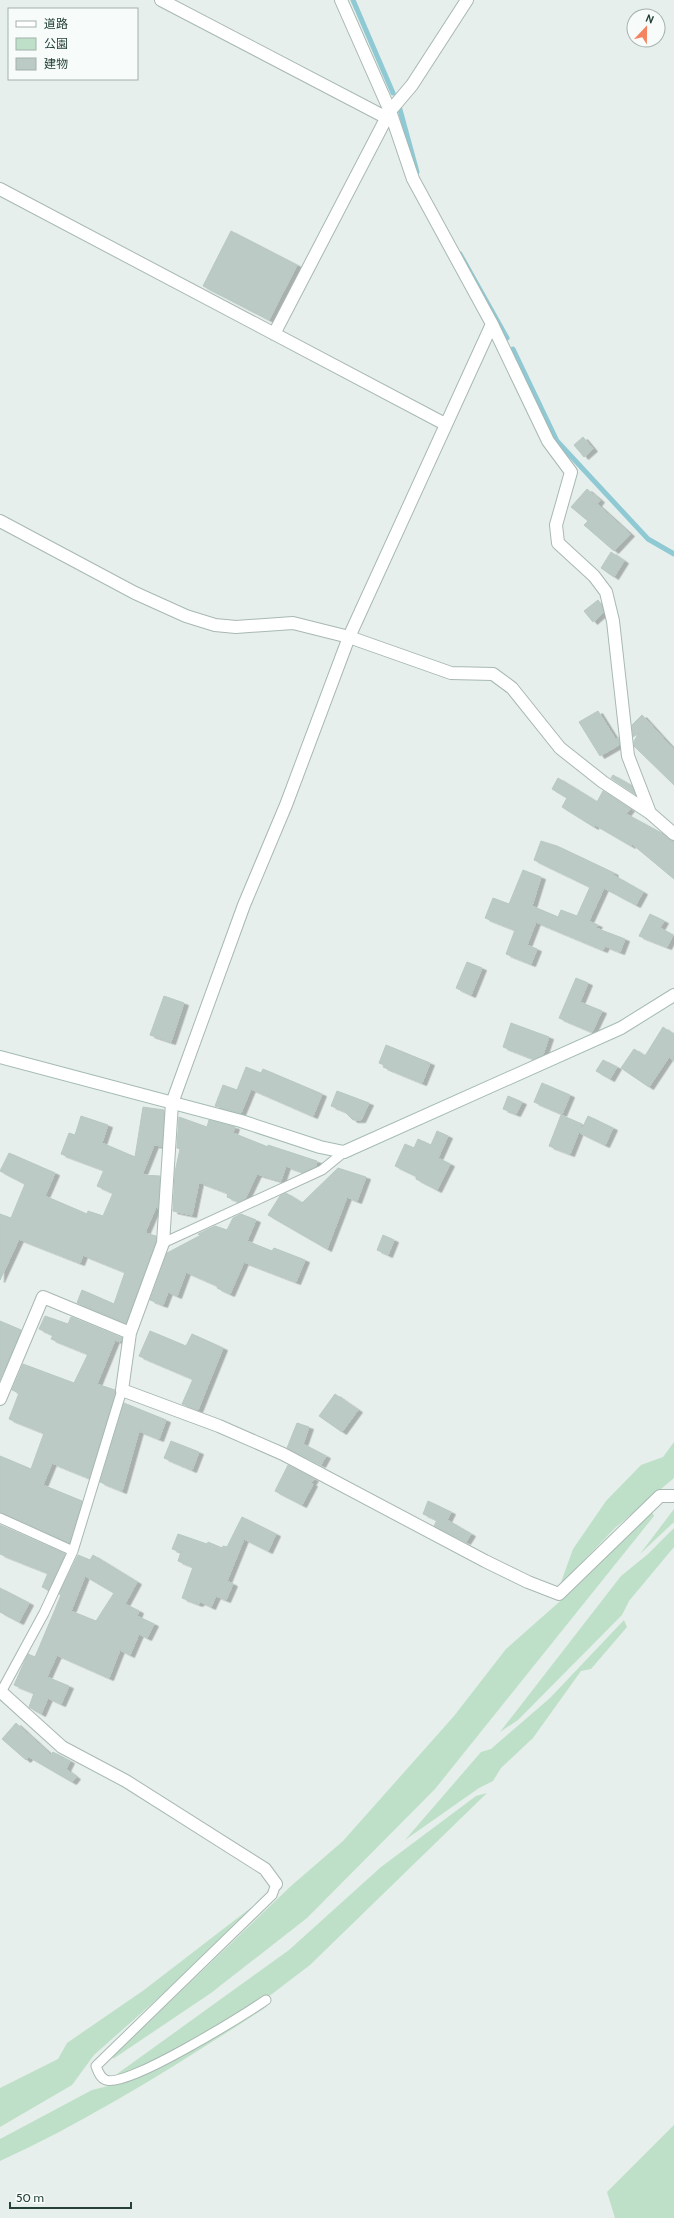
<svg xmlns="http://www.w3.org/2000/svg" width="674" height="2218" font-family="Cabin,'Noto Sans JP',sans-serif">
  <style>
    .green { fill: #bfe0c8 }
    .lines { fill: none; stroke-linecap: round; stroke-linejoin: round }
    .stream { stroke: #8ec9d4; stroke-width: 5 }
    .building { fill: #bbcac4; stroke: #b8c9c2; fill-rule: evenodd; filter: url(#shadow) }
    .lane-casing { stroke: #a8b8b2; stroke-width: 11 }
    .street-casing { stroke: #a8b8b2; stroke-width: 14 }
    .secondary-casing { stroke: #a4bbb3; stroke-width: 14 }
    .lane { stroke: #fff; stroke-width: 9 }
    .street { stroke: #fff; stroke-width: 12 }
    .secondary { stroke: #fff; stroke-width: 12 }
  </style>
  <defs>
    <filter id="shadow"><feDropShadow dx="4.5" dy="2.5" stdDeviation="0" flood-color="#0004"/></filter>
  </defs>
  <rect width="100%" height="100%" fill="#e6efeb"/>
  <path class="green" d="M674 1442V1478L615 1528 560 1585 573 1549 606 1501 641 1465 663 1457Z
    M674 1509V1522L640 1554Z
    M652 1512 654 1516 435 1789 307 1918 211 1993 113 2059V2056L291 1886 343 1841 454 1716 506 1649 567 1595Z
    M674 1528V1547L629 1601 622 1615 518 1720 500 1732 621 1576 648 1554Z
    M624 1620 627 1627 591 1669 581 1671 533 1738 501 1768 493 1781 479 1788 405 1840 481 1752 491 1749 550 1698Z
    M487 1793 310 1965 272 1994 141 2068 118 2076 117 2074 289 1950 381 1867 476 1796Z
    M262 1899 165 1992 94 2055 72 2085 0 2127V2088L58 2059 67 2043 144 1990Z
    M268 2006C181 2062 94 2118 0 2161V2139L92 2090 128 2081 183 2053 256 2011Z
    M674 2125V2218H615L607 2192Z"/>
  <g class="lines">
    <path class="stream" d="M353 0 393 93
      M399 106 417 172
      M460 254 507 338
      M513 349 557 441 648 539 674 554"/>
  </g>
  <path class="building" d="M231 231 297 265 269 320 203 286Z
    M583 437 593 449 584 457 574 445Z
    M587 489 600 500 597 504 630 534 614 551 584 525 588 521 571 507Z
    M611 552 624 561 614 577 601 568Z
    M598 600 601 604 603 613 593 622 584 611Z
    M598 711 616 740 618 737 619 745 600 756 579 722Z
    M642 715 674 750V785L634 746V741L639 733 633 737 632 725Z
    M613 775 632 786 635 794 611 778Z
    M558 778 597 802 603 791 630 809 626 814 663 834 674 843V879L632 844 631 846 595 825 594 827 562 807 567 798 552 789Z
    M541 841 557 846 614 873 613 875 643 892 636 905 604 888 589 921 598 925 596 928 625 939 620 952 605 946 603 950 536 922 527 945 537 949 531 964 506 954 515 930 485 918 493 898 509 904 523 870 541 877 532 906 558 917 561 910 577 916 590 887 534 860Z
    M650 914 664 921 660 928 673 935 667 947 639 936Z
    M467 962 482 968 471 995 456 988Z
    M576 978 588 983 580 1002 602 1011 592 1032 559 1018Z
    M164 996 184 1003 171 1042 150 1035Z
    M511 1023 549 1037 543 1055 534 1059 503 1047Z
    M663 1027 674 1035V1061L669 1057 649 1087 621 1068 634 1049 645 1056Z
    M386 1045 430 1063 422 1083 383 1067 384 1065 379 1063Z
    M603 1060 617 1067 610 1079 596 1071Z
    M246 1067 261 1073 263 1069 322 1094 313 1116 251 1089 241 1113 215 1106 223 1085 237 1090Z
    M542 1083 570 1095 562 1114 534 1102Z
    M337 1091 369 1103 361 1120H353L344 1111 331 1106Z
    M508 1096 522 1102 516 1114 503 1109Z
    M143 1107 164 1110 162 1146 154 1145 142 1175 160 1176 158 1208 156 1207 145 1233 156 1236V1240L126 1323 77 1303 82 1290 114 1304 125 1272 83 1255 80 1263 19 1239 0 1280V1214L11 1218 25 1184 0 1171 9 1153 55 1173 45 1196 87 1214 88 1211 103 1216 113 1193 97 1186 104 1170 61 1154 69 1133 75 1135 81 1116 108 1125 102 1143 135 1157Z
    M561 1115 582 1124 570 1154 549 1146Z
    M588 1116 613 1128 605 1145 580 1133Z
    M179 1117 207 1127 209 1120 235 1127 233 1133 268 1147V1145L317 1161 316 1166 303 1172 286 1166 281 1181 257 1174 245 1199 239 1202 227 1197 228 1193 199 1182 192 1215 173 1211 175 1172 180 1149 177 1148Z
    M437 1131 448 1136 438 1158 450 1164 437 1190 416 1179V1176L395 1166 405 1144 414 1148 418 1139 431 1145Z
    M338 1168 366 1177 357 1201 347 1197 327 1249 268 1215 280 1196 286 1193 302 1203Z
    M241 1214 256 1220 247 1241 272 1251 274 1248 305 1260 296 1282 244 1262 230 1294 217 1288 218 1286 186 1272 177 1296 168 1292 163 1305 150 1300 167 1253 201 1235 198 1234 215 1226 227 1230 233 1218Z
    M383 1235 394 1240 388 1255 377 1250Z
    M45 1316 68 1324 71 1317 122 1338 120 1342 115 1340 97 1384 115 1390V1392L89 1478 52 1463 43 1485 82 1501 69 1543 0 1512V1456L31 1469 44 1433 9 1419 19 1393 12 1390 23 1364 74 1383 88 1354 51 1339 53 1335 39 1329Z
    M0 1321 21 1330 0 1380Z
    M150 1331 186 1346 192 1334 223 1348 198 1410 182 1404 193 1379 139 1356Z
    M335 1394 358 1410 342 1432 319 1416Z
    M124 1403 166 1420 159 1439 139 1431 122 1491 100 1482Z
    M297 1423 309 1427 303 1444 326 1456 321 1465 287 1448Z
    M171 1441 199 1452 192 1470 164 1458Z
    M288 1465 314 1479 311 1483 313 1484 302 1505 275 1491Z
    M428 1501 451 1512 447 1520 471 1534 466 1542 434 1526 437 1520 423 1514Z
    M242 1517 276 1534 268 1551 244 1539 227 1581 233 1584 226 1600 216 1596 211 1607 201 1602 198 1604 182 1598 193 1567 178 1561 181 1552 172 1549 178 1534 207 1544 208 1542 222 1548 223 1546 227 1547Z
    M0 1525 65 1554 48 1590 42 1587 48 1573 0 1554Z
    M78 1555 90 1560 93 1555 137 1582 125 1604 139 1611 137 1616 154 1624 147 1638 139 1634 130 1655 120 1650 109 1678 57 1655 47 1677 69 1686 61 1704 48 1698 41 1714 29 1707 34 1693 14 1685 28 1654 35 1657 54 1612 61 1595 59 1594ZM85 1576 114 1593 96 1621 71 1611Z
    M0 1588 29 1603 19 1622 0 1612Z
    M16 1723 51 1755 53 1752 70 1761 66 1769 76 1777 72 1782 29 1757 26 1760 2 1739Z"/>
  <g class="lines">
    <defs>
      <path id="lane" d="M163 1243 322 1170 344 1152
        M0 1518 73 1551
        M1 1692 44 1613 73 1551 122 1390
        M266 2000C245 2014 126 2089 106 2080 100 2078 98 2071 96 2066L272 1895 276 1884"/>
      <path id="street" d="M161 0 387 118
        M341 0 390 111 413 179 492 324 548 441 571 472 556 525 558 543 594 576 606 592 613 621 628 756 650 813
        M0 189 445 424
        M492 324 349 637 286 805 244 905 172 1103 163 1243 130 1333 122 1390 219 1426 283 1454 485 1561 528 1582 559 1594 660 1496H674
        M274 334 390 111 412 85 467 0
        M0 521 135 593 186 616 215 625 236 627 293 623 349 637 451 673 493 674 512 688 560 748 603 782 650 813 674 834
        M0 1399 43 1297 130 1333
        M0 1691 62 1747 126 1781 265 1869 276 1884"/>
      <path id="secondary" d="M0 1057 241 1121 320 1147 344 1152 621 1028 674 995"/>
    </defs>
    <use href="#lane" class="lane-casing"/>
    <use href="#street" class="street-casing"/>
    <use href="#secondary" class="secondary-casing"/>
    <use href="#lane" class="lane"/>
    <use href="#street" class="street"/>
    <use href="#secondary" class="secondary"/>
  </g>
  <rect x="8" y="8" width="130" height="72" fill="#f7fbf9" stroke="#a3b1ad"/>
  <rect x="16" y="21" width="20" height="6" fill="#ffffff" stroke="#a3b1ad"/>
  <text x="44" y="28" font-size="12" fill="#24423a">道路</text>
  <rect x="16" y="38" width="20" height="12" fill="#bfe0c8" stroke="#a3b1ad"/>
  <text x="44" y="48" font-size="12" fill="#24423a">公園</text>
  <rect x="16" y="58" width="20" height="12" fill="#bbcac4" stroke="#a3b1ad"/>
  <text x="44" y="68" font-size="12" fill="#24423a">建物</text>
  <g transform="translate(646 28) rotate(22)"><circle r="19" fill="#f7fbf9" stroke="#a3b1ad"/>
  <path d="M0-3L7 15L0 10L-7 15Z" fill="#f4845f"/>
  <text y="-6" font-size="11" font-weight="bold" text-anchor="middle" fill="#24423a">N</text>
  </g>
  <path d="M10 2202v6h121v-6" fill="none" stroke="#24423a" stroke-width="2"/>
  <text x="16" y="2202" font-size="12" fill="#24423a" stroke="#f7fbf9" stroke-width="3" paint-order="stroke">50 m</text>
</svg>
